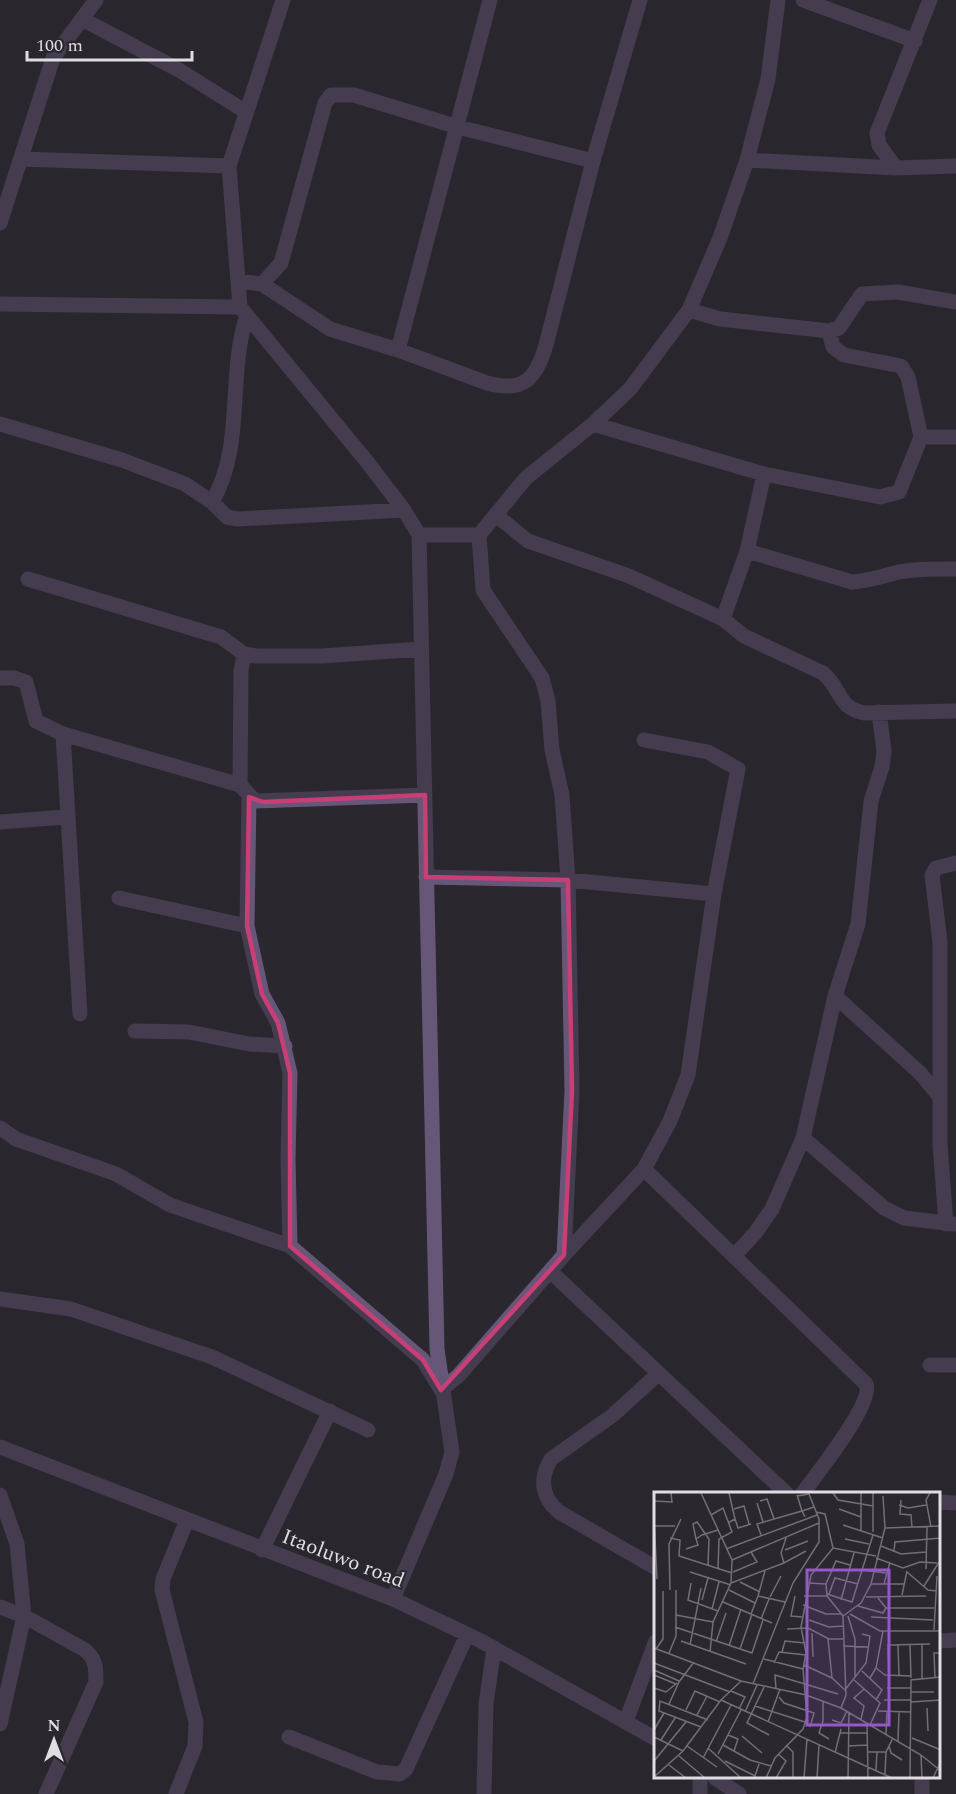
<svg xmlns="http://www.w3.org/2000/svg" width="956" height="1794" font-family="Spectral,serif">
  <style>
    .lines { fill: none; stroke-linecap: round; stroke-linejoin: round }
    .minor { stroke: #665779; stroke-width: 15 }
    .marked { fill: none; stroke: #c83f76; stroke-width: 4.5; stroke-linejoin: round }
    .labels { text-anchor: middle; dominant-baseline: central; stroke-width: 4.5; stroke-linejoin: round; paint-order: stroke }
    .street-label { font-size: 21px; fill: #dfdde2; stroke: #2a272e }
    .inset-road { fill: none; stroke: #727076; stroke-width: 1.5 }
    .view { fill: #9458c8; fill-opacity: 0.15; stroke: #9458c8; stroke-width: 3 }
    .inset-edge { fill: none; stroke: #dfdde2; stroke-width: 3 }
  </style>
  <rect width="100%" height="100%" fill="#2a272e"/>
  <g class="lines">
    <path class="minor" d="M283 0 229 166 240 307 368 463 404 510 419 535
      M803 0 915 41
      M82 19 179 70 246 112
      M21 159 229 166
      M747 160 896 168 956 166
      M896 168 879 145 877 133 930 0
      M0 223 53 58 96 0
      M239 281 262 284 330 329 398 350 487 383C524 393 536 379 546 345L593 161 640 0
      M262 284 281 263 325 103 331 95H354L458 127 593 161
      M0 304 240 307
      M689 310 720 319 829 331 839 328 862 294 898 292 956 302
      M829 331 833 347 844 355 901 366 908 377 921 437H956
      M398 350 490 0
      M0 424 122 460 185 484 212 502 227 517 238 519 404 510
      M593 424 764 474 880 497 899 492 921 437
      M212 502C245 446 227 375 247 315
      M497 516 528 541 629 576 723 619 744 636 823 673C842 689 837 708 865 713L956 711
      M479 535 483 590 542 678 548 701 552 750 562 795 568 880 572 1090 564 1255
      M747 551 852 582C869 581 883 576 899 572 918 568 937 569 956 569
      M28 579 221 637 244 654 256 656H322L421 649
      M723 619 747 551 764 474
      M0 678H14L26 682 36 721 63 734 240 785 255 801 425 795
      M63 734 80 1014
      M240 785 241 671 244 654
      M249 797 247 926 262 994 278 1023 290 1073 288 1159 290 1246
      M0 822 66 817
      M426 877 568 880 714 894
      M119 898 247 926
      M835 996 920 1073 940 1097
      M135 1031 189 1032 249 1044 285 1046
      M0 1128 16 1139 116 1174 170 1205 290 1246 423 1360 441 1390 459 1375 564 1255 644 1169 670 1121 688 1075 714 894 738 769 708 752 644 740
      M803 1138 884 1208 904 1218 954 1224
      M644 1169 866 1384C874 1403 816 1475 802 1494
      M946 1224 940 1144V942L932 875 936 868 956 863
      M735 1255 756 1232 772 1209 803 1138 835 996 858 924 871 801 882 767 884 751 879 712
      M550 1271 787 1494
      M0 1299 71 1309 212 1357 368 1430
      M930 1365H956
      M0 1447 393 1599 481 1641 656 1739
      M0 1495 17 1544 24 1616 0 1724
      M940 1502 956 1503
      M262 1550 330 1411
      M656 1568 559 1512C542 1498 539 1479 551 1459L613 1415 658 1374
      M393 1599 446 1474 452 1452 437 1349 419 535H479L526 478 593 424 630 389 689 310 720 238 747 160 768 79 778 0
      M0 1607 24 1616 85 1650C96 1659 96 1668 96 1682L46 1794
      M940 1641 956 1640
      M626 1721 656 1641
      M289 1737 377 1772 400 1774 406 1769 467 1635
      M700 1778V1794
      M715 1778 739 1794
      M176 1794 195 1746 196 1722 162 1590 163 1579 187 1520
      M484 1794 486 1704 494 1648
      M922 1794V1778"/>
  </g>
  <path d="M0 0H956V1794H0ZM425 795 426 877 568 880 572 1090 564 1255 441 1390 423 1360 290 1246V1073L278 1023 262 994 247 926 249 797 263 802Z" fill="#2a272e" fill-opacity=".55" fill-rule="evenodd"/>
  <path class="marked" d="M425 795 426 877 568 880 572 1090 564 1255 441 1390 423 1360 290 1246V1073L278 1023 262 994 247 926 249 797 263 802Z"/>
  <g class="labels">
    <g class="street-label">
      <text transform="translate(343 1559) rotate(21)">Itaoluwo road</text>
    </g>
  </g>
  <g transform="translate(654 1492)">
    <rect width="286" height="286" fill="#2a272e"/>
    <path class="inset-road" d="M47 1 78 68 77 91 59 130 56 160M179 1 184 8 219 14M276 1 272 8 277 35M143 3 148 19 160 15M247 8 246 22 257 23 258 36M0 9 18 10 17 1M106 9 113 7 120 27M103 11 109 30M245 13 254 16 272 13M80 17 90 14 95 32M185 17 207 25M162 20 171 22 179 56M57 23 69 16 78 40 65 47 64 77M0 25 3 87M81 27 84 36 97 32M74 31 81 27 75 1M189 33 229 46M0 34H21M231 36 287 34M207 38V1M219 40V1M107 43 103 32 148 19 151 25M16 46 26 48 25 64 78 81M132 46 127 61 130 71 152 59M42 47 39 32 43 30 55 47 54 73M191 47 215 52M227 54 247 62 272 60M32 57 44 53 42 47 48 43 64 38M72 57 163 23M131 58 154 49M240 59 241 50 287 46M222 66 249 76 266 70 283 71M78 68 165 31M272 77 273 35M208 78 232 81M36 80 77 93M79 80 103 70 97 60M253 80 274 98 283 99M86 90 106 100M37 91 34 108 64 119M77 91 130 71M154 91 172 92M217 92H250M230 92 236 70M270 94 287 67M16 98 15 52 27 27M75 98 101 111M173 102 198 110 219 43M175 102 181 86 204 92M248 103 253 79M104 104 111 79M141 104 137 124 148 125M150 104H173M116 105 127 84M212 105 272 104M224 106 232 116H280M48 108 54 86M187 108 200 61M69 110 118 131M149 113 172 122H188M204 114 229 121 232 116M58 117 65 90M97 122 104 104 131 110M196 122 226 139H287M22 123 59 130M189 124 173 104 172 92 182 69 196 73M194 124 201 147V186M217 125 279 128M107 127 115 107M155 128 175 135 189 134M21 135 98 161 109 128M133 137 154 136 175 147H189M280 138 283 84M158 141 159 165M174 147 178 186M27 149 92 172M62 150 72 121M244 152 245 184M256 152 257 186M268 152V188M36 153 47 96M75 154 87 117M189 154 214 155M0 156 87 189 152 203 187 216 267 263 287 279M2 157 9 147V99M86 157 98 122M128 160 131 149 151 151M15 161 22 144V98M110 167 149 177M0 171 76 200M120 171 125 160 152 163M150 173 178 186 191 198 212 171 216 144 208 142M222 176 231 183 257 184M0 178 25 189M208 179 228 198 222 208M0 183 22 192M235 184 234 153 276 152M216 186 222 176 229 139M281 186 280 161H287M200 188 226 211 216 233M99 192 139 91 165 50V27L155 2 143 4M110 195 93 231 115 243M0 196 12 200 23 191M233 196H257M122 197 121 183 184 202M77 199 91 205 85 217M257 200H280M125 205 130 211 160 221 156 235M67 208 238 286M230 208H257M169 209V229L165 241 175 247M257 210 287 208M15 212 25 190 40 170M101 214 151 230M187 216 192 203 189 124 207 111 217 92 231 36 229 4M273 216 274 239M32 218 41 199 66 210M224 219 257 220M91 220 103 193M43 223 53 204M207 227 210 214 200 206 210 197M178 228 187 231 193 219M114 230 126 197M213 231 214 286M47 235 5 219 6 209 54 228M0 238 10 221M186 241H213M232 242 233 220M74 243 84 247 80 259M88 244 108 261M0 245 29 259M258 246 287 258M7 248 21 226M244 249 245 220M69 253 96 268 117 274M132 253 139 260V286M33 254 63 275M194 254 213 253M235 254 237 261 248 268M54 256 87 286M213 260H232M181 261 187 237M64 262 87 218M267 263 268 286M25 264 51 286M49 266 77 213M0 269 32 230M71 269 101 284 105 272M15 273 32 286M222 278 223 260M231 282 232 260 239 246M0 285 29 259 67 208 87 189M112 286 121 266 149 237 153 225 149 177 152 161 147 135 157 83 179 56 222 64M122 286 132 269 124 262M150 286 153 247M163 286 165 253M194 286 195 220M256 286 257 188 287 185M279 286 287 269"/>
    <path class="view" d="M153 78H235V233H153Z"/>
    <rect width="286" height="286" class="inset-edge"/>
  </g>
  <g transform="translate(54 1740)" stroke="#2a272e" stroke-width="4.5" paint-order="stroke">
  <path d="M0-4.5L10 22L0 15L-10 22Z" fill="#dfdde2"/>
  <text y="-9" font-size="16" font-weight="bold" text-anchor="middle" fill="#dfdde2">N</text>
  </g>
  <path d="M27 51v9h165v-9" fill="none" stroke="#dfdde2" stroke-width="3"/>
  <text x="36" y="51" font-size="18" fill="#dfdde2" stroke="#2a272e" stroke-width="4.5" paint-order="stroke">100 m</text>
</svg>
